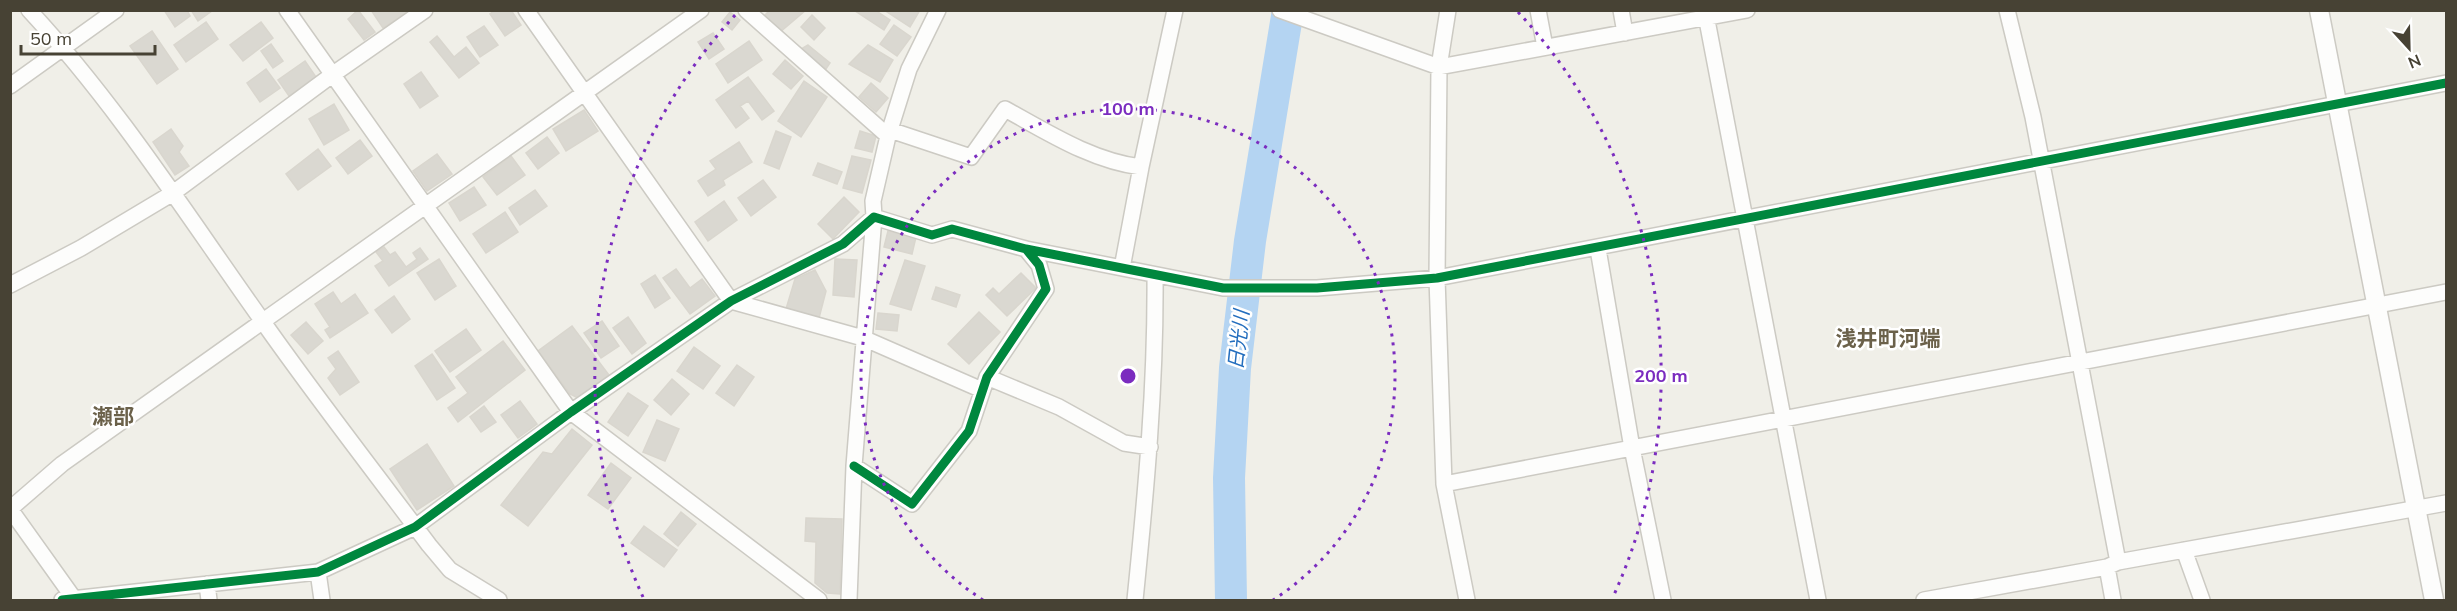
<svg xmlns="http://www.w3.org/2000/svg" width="2457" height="611" font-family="Mulish,'Noto Sans JP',sans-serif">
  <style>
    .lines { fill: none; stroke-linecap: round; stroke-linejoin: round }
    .river { stroke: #b4d4f2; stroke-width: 32 }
    .building { fill: #dad8d1; stroke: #d9d6ce; stroke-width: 1.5 }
    .minor-casing { stroke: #cccac3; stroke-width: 18 }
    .tertiary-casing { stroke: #cccac3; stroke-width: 21 }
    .minor { stroke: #fdfdfc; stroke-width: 15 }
    .tertiary { stroke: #fdfdfc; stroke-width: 18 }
    .cycleway-casing { stroke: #fff; stroke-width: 13 }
    .cycleway { stroke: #00873e; stroke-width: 9 }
    .ring { fill: none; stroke: #7b2cbf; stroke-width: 3; stroke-dasharray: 3 6 }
    .labels { text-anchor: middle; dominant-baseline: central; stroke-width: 5; stroke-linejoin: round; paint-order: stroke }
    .water-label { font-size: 20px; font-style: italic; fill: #236ebe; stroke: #fff }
    .quarter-label { font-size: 21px; font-weight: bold; fill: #6b614a; stroke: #fff }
    .centre { fill: #7b2cbf; stroke: #fff; stroke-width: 3 }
    .ring-label { font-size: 18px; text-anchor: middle; font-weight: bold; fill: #7b2cbf; stroke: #fff; stroke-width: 5; stroke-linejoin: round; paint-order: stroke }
  </style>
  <rect width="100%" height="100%" fill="#f0efe8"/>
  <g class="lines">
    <path class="river" d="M1231 600 1229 478 1235 368 1250 241 1288 10"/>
  </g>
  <path class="building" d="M164 10H187L190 16 175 27Z
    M191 10H211L212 11 198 21Z
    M358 10 375 32 364 40 348 19Z
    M371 10H407L408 12 383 28Z
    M495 10H511L521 25 505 36 490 14Z
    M770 10H806L779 33 764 16Z
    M875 10 890 20 884 30 855 11Z
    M884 10H920L910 27Z
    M730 12 740 20 732 30 722 22Z
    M812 15 825 28 814 40 801 27Z
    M206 22 218 39 186 62 174 45Z
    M261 22 273 38 243 61 230 45Z
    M894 25 911 37 897 56 880 44Z
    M484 26 498 45 480 57 467 37Z
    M152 31 178 69 157 84 130 46Z
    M713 33 724 49 709 59 698 42Z
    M437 36 454 57 466 47 479 63 459 78 430 42Z
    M749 41 762 60 728 83 716 64Z
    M271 44 283 61 273 68 261 51Z
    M808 45 830 63 826 69 801 49Z
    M868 45 893 60 880 82 849 64Z
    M785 60 803 76 791 89 773 74Z
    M305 61 316 77 289 96 278 80Z
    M266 69 280 88 260 102 247 83Z
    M421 72 438 96 420 108 404 84Z
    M748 77 774 111 762 120 748 101 740 106 749 118 736 128 716 100Z
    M804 81 827 97 801 137 778 121Z
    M871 83 888 98 876 112 859 97Z
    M334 104 349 130 324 145 309 119Z
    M584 110 598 131 566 151 553 129Z
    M171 129 183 146 179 152 189 166 175 175 153 142Z
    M776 131 791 137 779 169 764 163Z
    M860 131 876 136 872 152 855 148Z
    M547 137 559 153 538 169 526 153Z
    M360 140 372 156 348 174 336 158Z
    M739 142 752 162 723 180 725 185 708 196 698 181 716 169 710 161Z
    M318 149 331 166 298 190 286 174Z
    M437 154 452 174 427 191 413 171Z
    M511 156 525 175 497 195 483 177Z
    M852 156 871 160 862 193 843 188Z
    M818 163 842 172 837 184 813 175Z
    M763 180 776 197 751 216 738 198Z
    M474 187 486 205 460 221 449 203Z
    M535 190 547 206 520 225 509 208Z
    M844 197 859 212 833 239 818 224Z
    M724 201 737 220 708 241 695 222Z
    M505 212 518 232 486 253 473 234Z
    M888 231 916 237 912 254 884 247Z
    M384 247 390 255 395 252 406 267 417 259 413 253 420 248 428 259 389 286 375 266 383 261 376 252Z
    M439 259 456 286 435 300 417 273Z
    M835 259 857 260 854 297 833 295Z
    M905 260 925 266 911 310 890 304Z
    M676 269 690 288 702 279 715 296 690 314 663 278Z
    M815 270 826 291 819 318 786 309 795 279Z
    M1021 273 1036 288 1007 316 986 295 993 288 999 294Z
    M655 275 670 298 655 308 641 284Z
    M936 287 960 295 956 307 932 299Z
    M333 292 341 304 355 294 368 313 330 338 325 330 330 327 315 304Z
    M394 296 410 319 392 333 375 310Z
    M979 312 1000 332 969 364 948 344Z
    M878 313 899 315 897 331 876 329Z
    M628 317 646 343 632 354 613 328Z
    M602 321 619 346 601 358 584 333Z
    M306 322 323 341 308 354 291 335Z
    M572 326 609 375 578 398 570 394 538 351Z
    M466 329 481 350 450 372 435 351Z
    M503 341 525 370 458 422 448 408 468 393 456 377Z
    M694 347 720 366 703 389 677 371Z
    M338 351 359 382 340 395 328 378 336 369 328 358Z
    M432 354 455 388 437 400 415 366Z
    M737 365 754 377 734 406 716 393Z
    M672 379 689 394 671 415 654 400Z
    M628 393 648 406 628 436 608 422Z
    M520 401 537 424 518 438 501 415Z
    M484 406 496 422 481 432 470 417Z
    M657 420 679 429 665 461 643 452Z
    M572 429 592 445 528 526 501 505 543 452 552 454Z
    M427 444 454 486 417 510 390 469Z
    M611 463 631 478 608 509 588 495Z
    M681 512 696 524 678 546 664 534Z
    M806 518 842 519 840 594 827 593 815 583 816 542 805 541Z
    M644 526 677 550 664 567 631 543Z"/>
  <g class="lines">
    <defs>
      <path id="minor" d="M29 10C117 105 187 215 261 319 315 396 373 470 429 545L450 570 499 600
        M287 10 571 412 819 600
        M526 10 731 301 863 338 982 390
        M746 10 888 136
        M1280 10 1439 67 1747 10
        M1448 10 1439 67 1437 278 1444 484 1467 600
        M1538 10 1545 47
        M1621 10 1625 33
        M1705 10 1818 600
        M2007 10 2033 117 2118 562
        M10 86 116 10
        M890 130 971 157 1005 109C1047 132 1092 161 1141 167
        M1026 249 1223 288H1317L1437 278 2446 83
        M1598 249 1632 448 1663 600
        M1122 268 1141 167 1175 10
        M10 285 81 248 173 193 332 75 425 10
        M987 377 1059 407 1124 443 1150 447
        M1444 484 2446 292
        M2184 550 2202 600
        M2107 567 2113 600
        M318 572 322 600
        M207 584 209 600
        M62 600 318 572 415 527 571 412 731 301 843 244 874 217 932 235 952 229 1026 249 1039 265 1046 289 987 377 969 431 912 504 854 466
        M75 600 10 509 62 464 107 432 701 10
        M849 600 854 466 874 217 873 201 888 136 909 69 938 10
        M1135 600C1146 492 1156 384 1155 275
        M1924 600 2107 567 2118 562 2446 503"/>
      <path id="tertiary" d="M2319 10 2434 600"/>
    </defs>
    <use href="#minor" class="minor-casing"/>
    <use href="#tertiary" class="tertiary-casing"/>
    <use href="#minor" class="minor"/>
    <use href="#tertiary" class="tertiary"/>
    <defs>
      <path id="cycleway" d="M1026 249 1223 288H1317L1437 278 2446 83
        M62 600 318 572 415 527 571 412 731 301 843 244 874 217 932 235 952 229 1026 249 1039 265 1046 289 987 377 969 431 912 504 854 466"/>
    </defs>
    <use href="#cycleway" class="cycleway-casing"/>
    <use href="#cycleway" class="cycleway"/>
  </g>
  <g class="ring">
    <path d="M983 600A267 267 0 1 1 1273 600"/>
    <path d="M643 597A533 533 0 0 1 738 12M1518 12A533 533 0 0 1 1613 597"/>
  </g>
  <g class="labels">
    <g class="water-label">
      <text transform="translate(1238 340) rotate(-84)">日光川</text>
    </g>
    <g class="quarter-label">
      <text x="1888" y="338">浅井町河端</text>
      <text x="113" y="416">瀬部</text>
    </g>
  </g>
  <circle cx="1128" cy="376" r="9" class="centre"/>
  <g class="ring-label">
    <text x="1128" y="115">100 m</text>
    <text x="1661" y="382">200 m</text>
  </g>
  <rect width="2457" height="611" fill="none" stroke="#474234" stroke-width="24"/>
  <g transform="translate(2409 48) rotate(158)" stroke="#ffffff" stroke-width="4.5" paint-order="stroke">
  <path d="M0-4.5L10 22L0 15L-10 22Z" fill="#474234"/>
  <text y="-9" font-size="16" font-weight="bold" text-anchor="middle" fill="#474234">N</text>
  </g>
  <path d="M21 45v9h134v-9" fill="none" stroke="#474234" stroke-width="3"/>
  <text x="30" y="45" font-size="18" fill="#474234" stroke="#ffffff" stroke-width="4.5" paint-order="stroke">50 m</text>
</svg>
